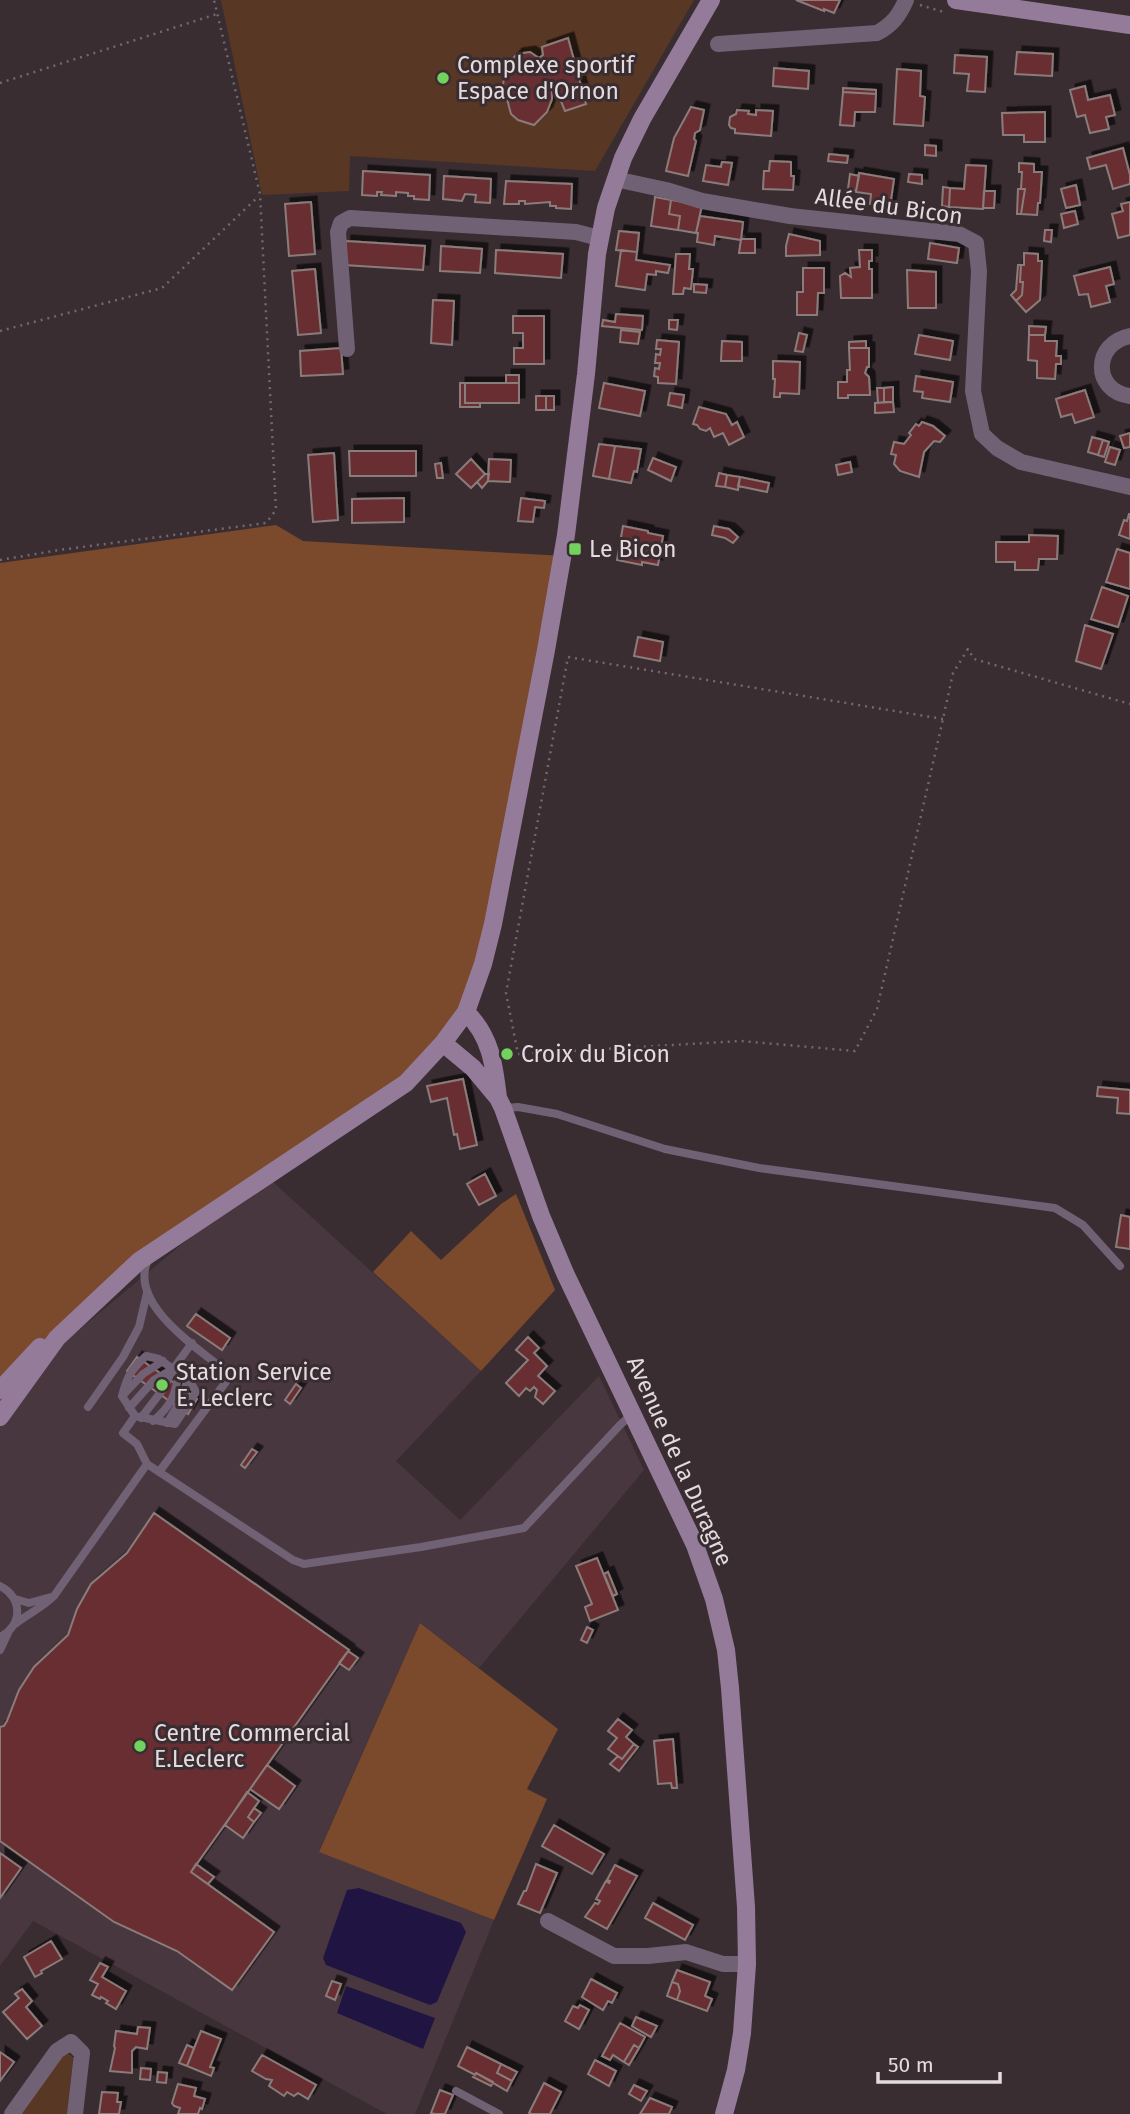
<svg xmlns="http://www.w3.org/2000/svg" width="1130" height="2114" font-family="'Fira Sans',sans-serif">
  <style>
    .built { fill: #48373f }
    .green { fill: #583724 }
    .forest { fill: #7b492b }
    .water { fill: #201542 }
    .building { fill: #672f30; stroke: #8b7c7b; stroke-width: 2; filter: url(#shadow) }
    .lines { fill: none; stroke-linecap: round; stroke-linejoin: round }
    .path { stroke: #73686d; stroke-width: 2.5; stroke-dasharray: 2 5; stroke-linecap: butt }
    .lane { stroke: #716174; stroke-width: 8 }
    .street { stroke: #716174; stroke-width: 16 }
    .secondary { stroke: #957b9a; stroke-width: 18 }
    .poi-dot { fill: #73d25d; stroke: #392d32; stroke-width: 2.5 }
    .labels { text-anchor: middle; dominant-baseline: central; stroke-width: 6; stroke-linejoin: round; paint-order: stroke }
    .poi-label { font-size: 23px; fill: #e3dbde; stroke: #392d32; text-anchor: start }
    .street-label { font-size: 23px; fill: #e3dbde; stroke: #392d32 }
  </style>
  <defs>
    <filter id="shadow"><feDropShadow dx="5.5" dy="-5.5" stdDeviation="0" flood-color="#0009"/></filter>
  </defs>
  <rect width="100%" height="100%" fill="#392d32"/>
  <path class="built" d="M273 1182 481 1371 396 1461 460 1520 599 1376 644 1470 479 1668 420 1623 319 1851 494 1920 415 2114H387L33 1921 0 1966V1421L12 1402 68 1339 199 1230Z"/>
  <path class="green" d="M221 0H694L595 171 350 156 349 191 262 195Z
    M65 2053 69 2054 73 2058 67 2114H20Z"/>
  <path class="forest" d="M276 525 303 541 563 556 473 995 406 1083 139 1261 57 1338 0 1417V563Z
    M516 1194 555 1290 481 1371 373 1272 411 1231 441 1260 501 1204Z
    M420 1623 558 1729 527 1789 547 1799 494 1920 319 1852Z"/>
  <path class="water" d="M359 1888 461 1923 466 1932 437 2002 430 2005 326 1965 323 1958 347 1890Z
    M346 1986 435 2018 423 2049 337 2013Z"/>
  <path class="building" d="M796 0H840L834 13 824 9V11Z
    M568 38 586 104 565 111 556 89 552 91V99L547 112 534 125 518 120 511 114 503 84 507 65 517 54 530 52 539 58 543 55 542 47Z
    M1017 52 1053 54 1052 76 1015 74Z
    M955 55 987 57 985 92 967 91 969 74 954 73Z
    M774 68 809 71 808 89 773 86Z
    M897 69 921 71 920 96 925 97 923 126 894 124Z
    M1085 86 1088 100 1110 95 1115 115 1106 117 1109 129 1090 133 1085 115 1077 117 1070 90Z
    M843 88 876 90V94L843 92Z
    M843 92 876 94 875 112H855L854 126 840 125Z
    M691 107 704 110 700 130 695 133 694 139 696 141 688 176 666 171 674 138Z
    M737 110 749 111 748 114 756 115V110L773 111 771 136 735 133V129L731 128 729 125 730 117 736 114Z
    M1045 112V142H1024V135H1003L1002 113Z
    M925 145 936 146V156L925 155Z
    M1123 148 1130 175V184L1113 189 1106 165 1090 169 1087 158Z
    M829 154 848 156 847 163 828 161Z
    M770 161 791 162V176H794L793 190 763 189 764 171H769Z
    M722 162 732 163 728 185 703 181 706 165 721 167Z
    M1019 163 1034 164V172H1042L1040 203H1038L1037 215 1021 214 1025 189H1021L1022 172H1019Z
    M966 165 986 166 983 209 949 207 950 188 964 189Z
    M363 171 430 175 429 200 414 199V196H408V193L396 192V196L381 195 382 192H377V196L362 195Z
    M859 173 894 179 890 207 870 204 871 194 856 192Z
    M850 174 859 176 856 191 848 189Z
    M909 174 922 175V184L908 182Z
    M444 176 491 179 490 203 475 202 476 195 465 194 462 201 443 199Z
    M506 181 572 184 571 209 556 208V206H550V202L525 204V201H519V204H504Z
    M1076 185 1080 205 1066 208 1061 189Z
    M943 187 950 188 949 207 942 206Z
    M1018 189H1025L1021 214H1017Z
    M984 191H995L994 208H983Z
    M655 197 671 200 669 214 680 216 678 230 651 226Z
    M671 200 702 205 696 233 678 230 680 216 669 214Z
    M311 202 315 254 289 256 285 204Z
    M1130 202V235L1118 238 1112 214 1123 211 1121 204Z
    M1075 211 1078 224 1064 228 1061 214Z
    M700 216 743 222 741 240 715 236 714 245 697 242 698 233H696Z
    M1045 230H1052L1051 242 1044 241Z
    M619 231 639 233 637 252 616 250Z
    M789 234 820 241V255L786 256V246Z
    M741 239H755V253H739Z
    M346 241 425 246 423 270 344 265Z
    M930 243 959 248 957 263 928 259Z
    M441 246 482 249 480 273 440 271Z
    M496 250 563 254 561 278 495 273Z
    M621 250 637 252 636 260 670 265 668 273 656 271V275L647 274 645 290 616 286Z
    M859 250H872V261H869V269H872V298H841L840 276 845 273 851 277 850 268 860 267Z
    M1024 253 1038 254V261H1042L1040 300 1026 312 1016 301 1022 295 1023 282H1020L1021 265H1024Z
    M676 254H690L689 269H693L691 289 684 288 683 294H673Z
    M1018 265H1021L1020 282H1023L1022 295 1016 301 1011 295 1016 290Z
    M1110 267 1114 284 1106 286 1110 302 1091 307 1088 294 1079 295 1074 276Z
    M803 268H824V293H818L817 315H797V292H803Z
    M315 269 321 333 298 335 292 271Z
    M907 270 936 272V308H908Z
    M694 284 707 285 706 293 694 292Z
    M433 300 454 301 452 345 431 343Z
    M616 314 643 316 642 330 602 326 603 320 615 322Z
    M513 316H544V364H514V348H523V333H513Z
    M669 320H678L677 330 669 329Z
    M1029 326 1046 327 1045 335H1029Z
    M621 330 640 332 638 344 620 342Z
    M799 333 807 335 803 352 795 351Z
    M919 335 953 341 950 360 915 354Z
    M1029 335H1045V341H1057L1056 356H1061V364H1056L1055 379 1037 378V361L1028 360Z
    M657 340 679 342 676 384 658 383V377L654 376 655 368 659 369 660 363H655L656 354 660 355 661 349H656Z
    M722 341 742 342V361H721Z
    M866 341V348H849V342Z
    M341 348 343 374 301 376 300 351Z
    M849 348H869V367H867L865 373 869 377 870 395H848V398H838V382H847V370H850Z
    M773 361 800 362 799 394 780 393V397H774L775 379H773Z
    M506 375H519V383H506Z
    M916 376 953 382 950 402 922 398 923 392 914 391Z
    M460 383H465V403H480V407H460Z
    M465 383H519V403H465Z
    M604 383 645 391 640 416 599 408Z
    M893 387V402H884V388Z
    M877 388H884V402L878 403Z
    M1085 390 1094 417 1075 423 1072 414 1061 417 1056 399Z
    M670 393 684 395 682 408 668 405Z
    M536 396H546V410H536Z
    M546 396H554V410H546Z
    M893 402 894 412 875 413V403Z
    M699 407 726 414 732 425 737 422 744 437 729 445 723 433 714 437 710 428 706 431 700 429 697 425 693 424Z
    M922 422 933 426 945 436 940 442 934 441 924 452 919 477 900 471 894 464 896 455 891 454 894 442 904 444 911 435 909 433 916 424 919 426Z
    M1130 433V447L1124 448 1120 436Z
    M1092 437 1103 440 1098 455 1088 452Z
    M1103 440 1109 442 1104 457 1098 455Z
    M599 444 615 446 609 479 593 476Z
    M615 446 641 449 637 472 634 471 631 483 609 479Z
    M1110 447 1120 450 1115 465 1105 462Z
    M349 451H416V476H350Z
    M334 453 338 520 313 522 308 455Z
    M653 458 676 467 671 481 648 470Z
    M471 459 485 474 471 488 456 474Z
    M489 459 511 460 510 482 488 481Z
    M850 462 852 472 838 475 836 465Z
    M441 463 443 478H437L435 464Z
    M719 473 727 475 725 487 716 486Z
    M485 474H489L488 481 482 488 477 482Z
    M727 475 740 477 738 490 725 487Z
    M740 477 769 483 767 492 738 486Z
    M404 498V522L352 523V499Z
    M521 498 545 501 544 508 535 507 533 522 518 521Z
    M1129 514H1130V539L1119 535 1124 520 1127 521Z
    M623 526 648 531V533L663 536 658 565 642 562V565L617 560Z
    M714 526 729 529 738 537 733 543 725 538 712 535Z
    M1029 535 1058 536 1057 559H1039L1038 570H1015V562H996V542H1029Z
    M1117 549 1130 553V589L1106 582Z
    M1102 587 1128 596 1118 627 1091 619Z
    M1085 625 1113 634 1101 669 1076 661Z
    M638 637 663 642 660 661 634 656Z
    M463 1079 477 1145 460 1149 457 1134 454 1135 447 1098 431 1102 427 1086Z
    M1098 1087 1130 1090V1114L1117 1113 1118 1098 1097 1096Z
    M485 1174 496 1196 479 1205 467 1184Z
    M1121 1215 1130 1217V1249L1116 1247Z
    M196 1314 230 1338 222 1350 187 1326Z
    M528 1337 539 1348 534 1353 547 1366 538 1376 555 1391 543 1404 535 1397 537 1390 534 1387 530 1391 526 1388 519 1396 506 1383 528 1360 516 1350Z
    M137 1357 197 1399 188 1414 127 1371Z
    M296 1384 301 1388 290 1404 285 1400Z
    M252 1449 257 1452 245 1468 241 1465Z
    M154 1513 349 1650 191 1872 274 1932 232 1990 177 1951 114 1922 0 1841V1727L4 1726 7 1721 19 1690 34 1667 68 1635 77 1609 91 1584 127 1553Z
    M597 1558 618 1610 590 1621 585 1607 592 1604 576 1566Z
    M608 1572 617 1594 613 1596 604 1574Z
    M587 1627 593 1630 587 1643 581 1640Z
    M348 1651 358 1658 349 1670 339 1663Z
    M618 1719 632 1730 626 1737 634 1744 622 1759 608 1749 617 1738 608 1731Z
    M673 1739 677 1788H672L671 1783 658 1784 654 1741Z
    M634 1744 638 1747 619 1771 610 1764 618 1756 622 1759Z
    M267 1765 295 1786 279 1809 250 1789Z
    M247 1792 259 1801 248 1817 254 1822 243 1838 225 1825Z
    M254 1808 261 1813 254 1822 248 1817Z
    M554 1825 604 1854 592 1874 542 1846Z
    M0 1853 21 1868 0 1898Z
    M196 1864 214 1877 208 1884 191 1872Z
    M536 1864 557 1873 540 1913 518 1904 524 1891H526Z
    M615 1865 637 1876 607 1929 585 1917 595 1903 598 1904 600 1901 596 1899 606 1881 609 1883 610 1881 607 1880Z
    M653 1903 693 1925 685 1940 645 1918Z
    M51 1941 62 1959 41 1971 42 1973 35 1977 24 1957Z
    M100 1963 108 1967 102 1977 126 1991 116 2009 106 2003 108 2001 101 1997 100 1999 92 1995 98 1984 90 1980Z
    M677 1970 710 1982 705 1996 712 1999 707 2011 677 2000 680 1991 678 1984 672 1982Z
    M591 1979 617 1993 612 2003 608 2001 603 2010 582 1997Z
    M332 1981 341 1984 335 2000 326 1996Z
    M672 1982 678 1984 680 1991 677 2000 667 1996Z
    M22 1989 32 2001 26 2007 42 2026 27 2039 3 2012 19 1998 15 1994Z
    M580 2005 589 2010 579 2029 565 2021 573 2006 578 2008Z
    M636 2017 657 2026 651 2037 632 2026Z
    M620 2023 645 2037 639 2048 634 2045 624 2062 613 2055 610 2060 602 2056Z
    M138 2027 150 2028 147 2049 136 2047 132 2051V2073L110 2071 115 2048 114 2046 116 2031 137 2034Z
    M201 2031 221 2039 210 2067 214 2068 211 2076 187 2066Z
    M187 2045 194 2048 187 2066 179 2063Z
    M634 2045 639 2048 629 2065 624 2062Z
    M467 2047 501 2064 497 2073 512 2081 507 2091 476 2073 475 2075 458 2066Z
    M0 2052 14 2062 0 2081Z
    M262 2055 316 2085 308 2099 298 2093 294 2096 287 2092 284 2096 269 2086 272 2080 266 2079 252 2071Z
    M595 2060 616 2071 609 2086 588 2074Z
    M501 2064 517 2072 512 2081 497 2073Z
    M141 2068 151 2069 150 2080 140 2079Z
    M158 2072 167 2073 166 2083 157 2082Z
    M476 2073 493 2082 491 2086 473 2077Z
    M544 2083 561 2092 550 2114H532L529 2113Z
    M178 2084 196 2088 194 2096 205 2099 202 2109 200 2108 198 2114H178L180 2108 174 2106 172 2103Z
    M634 2085 647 2091 641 2101 629 2094Z
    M440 2090 453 2095 445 2114H435L431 2113Z
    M102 2092 118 2093 117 2102H121L119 2114H99Z
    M650 2098 672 2107 669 2114H640Z"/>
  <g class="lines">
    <path class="path" d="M920 5 944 12
      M0 83 217 14
      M0 331 162 288 259 196
      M0 560 59 550 266 523 276 510 260 194 214 0
      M943 719 568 657 506 993 518 1054 741 1041 855 1051 877 1009 943 719 953 673 968 649 974 659 1130 704"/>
    <path class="lane" d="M503 1108 518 1107 557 1114 665 1149 759 1168 1055 1208 1083 1225 1120 1266
      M148 1260C127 1305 202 1351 231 1375L159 1472
      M122 1396 143 1374 163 1361
      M88 1407 123 1357 139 1327 147 1293
      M129 1408 154 1380 173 1369
      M135 1416 175 1424 196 1392 188 1378 173 1369
      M141 1418 164 1388 173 1369
      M153 1421C171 1406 175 1396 179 1373
      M167 1423 181 1400 188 1378
      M147 1464 137 1444 123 1433 135 1416 122 1396C127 1376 131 1370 146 1356L159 1359 173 1369 192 1343
      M0 1586C23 1597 23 1626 0 1637
      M15 1599 29 1603 51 1597
      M15 1624C28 1614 43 1607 54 1596L147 1464 293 1560 304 1564 421 1547 524 1528 620 1425 633 1413
      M0 1650 8 1633
      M456 2091 499 2114"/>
    <path class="street" d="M718 44 877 33C892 25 899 16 906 0
      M615 179 666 190 702 201 790 216 959 234 976 243 979 271 973 391 982 434 997 448 1021 462 1130 487
      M1130 336C1093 343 1092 391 1130 396
      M347 349 338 232 341 223 350 218 576 232 599 238
      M548 1921 614 1956H648L686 1952 723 1964H747
      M12 2114 57 2051 71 2042 82 2053 75 2114"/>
    <path class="secondary" d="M956 0 1130 25
      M466 1012C491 1037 494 1064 498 1098
      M443 1043 473 1068 498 1098 503 1108 541 1216 565 1273 695 1545 714 1599 726 1650 730 1688 746 1907 747 1964 742 2033 736 2070 724 2114
      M0 1390 40 1347
      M0 1417 57 1338 139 1261 406 1083 443 1043 466 1012 483 964 493 924 546 650 566 535 586 374 597 254 606 208 623 158 642 119 711 0"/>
  </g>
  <g class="poi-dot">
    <circle cx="443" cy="78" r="7"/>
    <rect x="568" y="542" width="14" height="14" rx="3.5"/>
    <circle cx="507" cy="1054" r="7"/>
    <circle cx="162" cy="1385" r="7"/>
    <circle cx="140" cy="1746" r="7"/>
  </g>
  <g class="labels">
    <g class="poi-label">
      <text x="457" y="65">Complexe sportif<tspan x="457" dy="26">Espace d'Ornon</tspan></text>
      <text x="589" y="549">Le Bicon</text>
      <text x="521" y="1054">Croix du Bicon</text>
      <text x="176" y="1372">Station Service<tspan x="176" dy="26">E. Leclerc</tspan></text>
      <text x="154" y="1733">Centre Commercial<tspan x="154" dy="26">E.Leclerc</tspan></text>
    </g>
    <g class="street-label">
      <text transform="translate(889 206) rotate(8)">Allée du Bicon</text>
      <text transform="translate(680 1461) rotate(66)">Avenue de la Duragne</text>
    </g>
  </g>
  <path d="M878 2072v10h122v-10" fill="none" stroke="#e3dbde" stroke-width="3.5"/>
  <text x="888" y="2072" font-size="21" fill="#e3dbde" stroke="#392d32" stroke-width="5" paint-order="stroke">50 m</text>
</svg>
